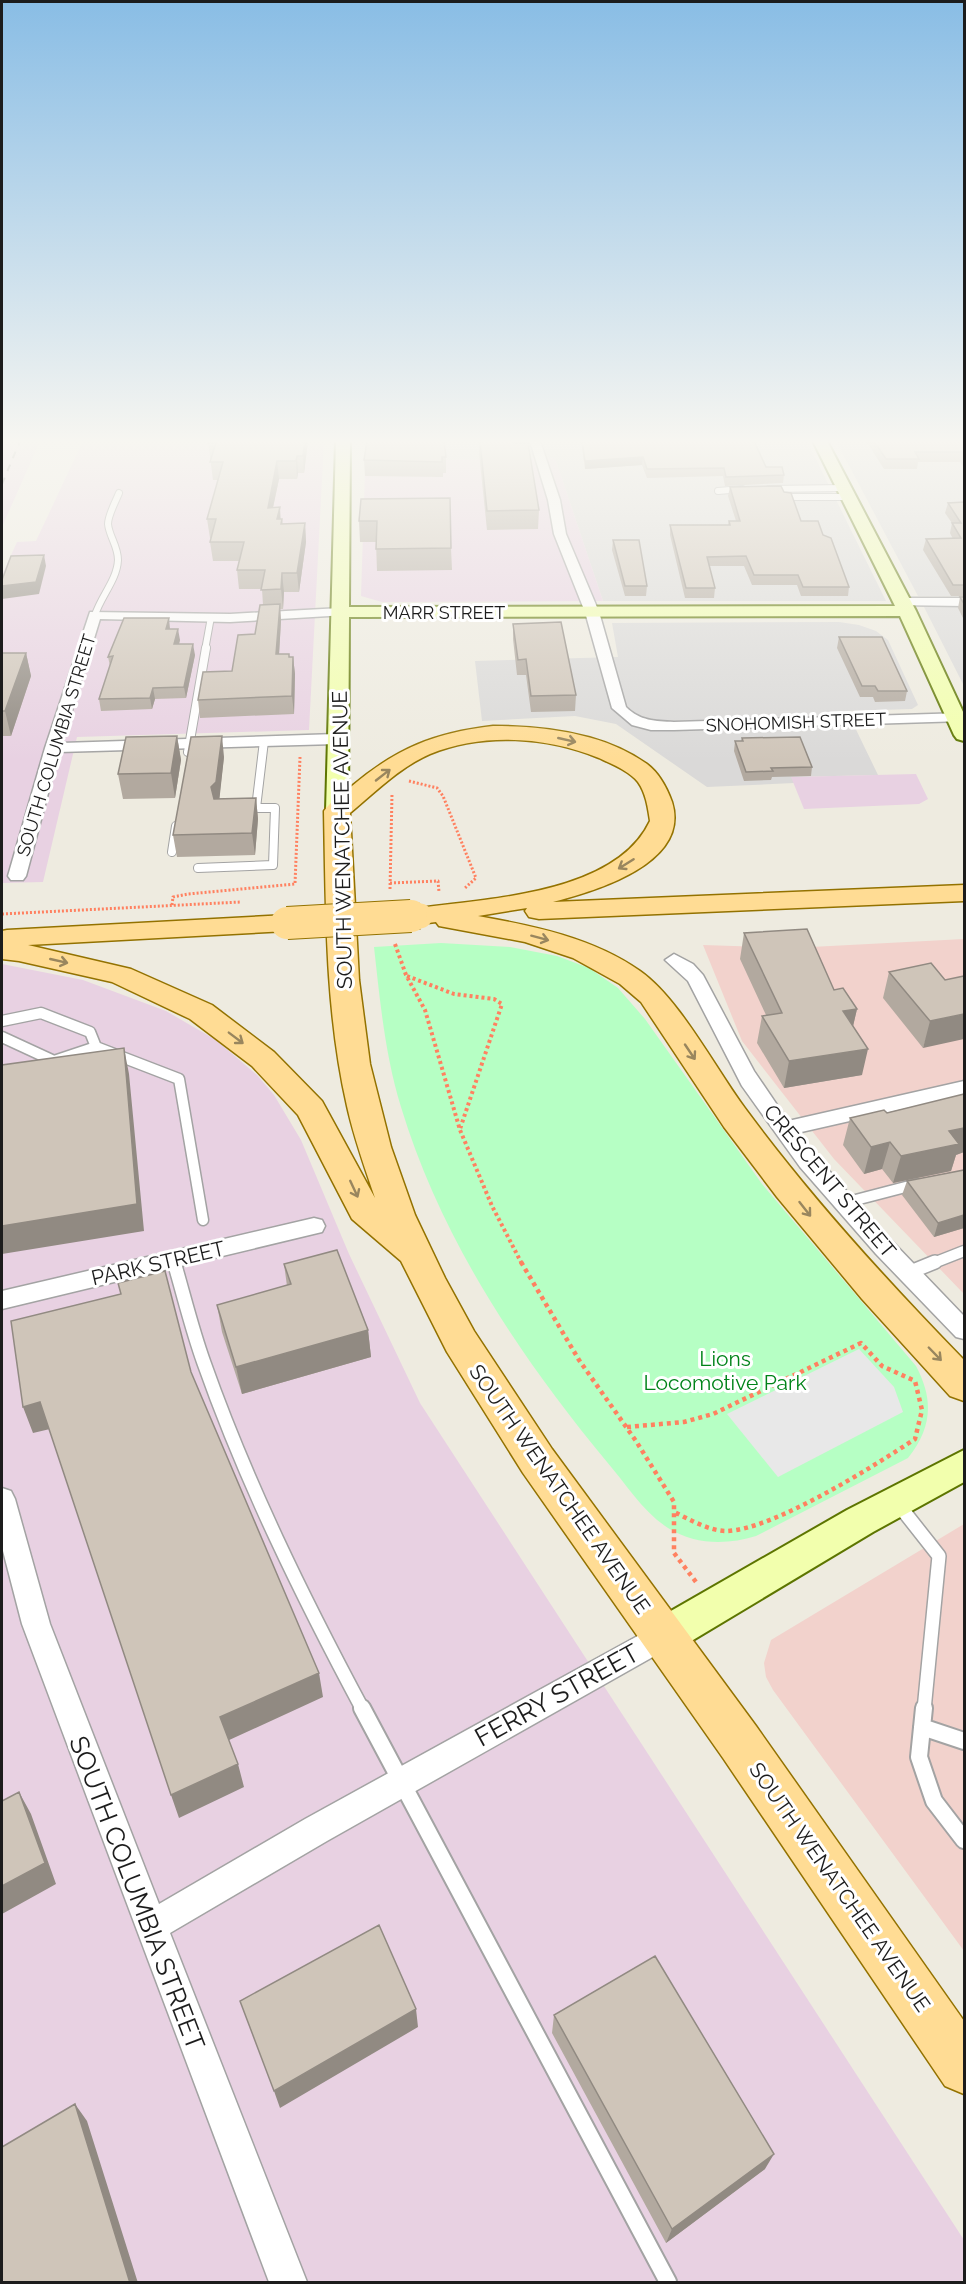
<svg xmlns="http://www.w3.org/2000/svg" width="966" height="2284" font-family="Raleway,sans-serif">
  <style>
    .residential { fill: #dad9d8 }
    .commercial { fill: #f2d2cc }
    .industrial { fill: #e8d1e2 }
    .park { fill: #b6ffc4 }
    .parking { fill: #e8e8e8 }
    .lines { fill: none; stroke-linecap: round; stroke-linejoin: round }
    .service-far4-casing { stroke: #a3a3a3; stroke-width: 8 }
    .service-far3-casing { stroke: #a3a3a3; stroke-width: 10 }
    .service-far2-casing { stroke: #a3a3a3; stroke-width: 13 }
    .service-far1-casing { stroke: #a3a3a3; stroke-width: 16 }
    .service-casing { stroke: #a3a3a3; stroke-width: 20 }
    .minor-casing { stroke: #a3a3a3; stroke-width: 3 }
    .secondary-casing { stroke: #5d7500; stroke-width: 4 }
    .primary-casing { stroke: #937200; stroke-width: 3 }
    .path-far2 { stroke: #ff8160; stroke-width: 3; stroke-dasharray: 2 2; stroke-linecap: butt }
    .path-far1 { stroke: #ff8160; stroke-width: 4; stroke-dasharray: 3 3; stroke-linecap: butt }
    .path { stroke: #ff8160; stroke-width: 4.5; stroke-dasharray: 4 4; stroke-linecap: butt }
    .service-far4 { stroke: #fff; stroke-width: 6 }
    .service-far3 { stroke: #fff; stroke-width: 8 }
    .service-far2 { stroke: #fff; stroke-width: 10 }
    .service-far1 { stroke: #fff; stroke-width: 13 }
    .service { stroke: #fff; stroke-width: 16 }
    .minor { fill: #fff; fill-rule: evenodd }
    .secondary { fill: #f2ffad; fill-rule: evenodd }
    .primary { fill: #ffdc94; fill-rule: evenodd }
    .rail { stroke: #6a6a6a; stroke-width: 2; stroke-dasharray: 7 7; stroke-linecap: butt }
    .primary-bridge-far1-casing { stroke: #937200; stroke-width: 27; stroke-linecap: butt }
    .primary-bridge-casing { stroke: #937200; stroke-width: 34; stroke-linecap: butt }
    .primary-bridge-far1 { stroke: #ffdc94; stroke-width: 25 }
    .primary-bridge { stroke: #ffdc94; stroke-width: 32 }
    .wall { fill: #b2a99f }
    .shaded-wall { fill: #918a82 }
    .building { fill: #cfc5b9; stroke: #918a82; stroke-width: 1.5 }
    .oneway { stroke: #99865e }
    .labels { text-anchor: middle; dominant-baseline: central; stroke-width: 6; stroke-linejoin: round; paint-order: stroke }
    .far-street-label { font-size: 18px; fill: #1c1c1c; stroke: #fff }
    .street-label { font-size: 21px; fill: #1c1c1c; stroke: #fff }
    .park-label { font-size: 21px; fill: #008319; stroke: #fff }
    .near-street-label { font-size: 26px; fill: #1c1c1c; stroke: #fff }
  </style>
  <rect width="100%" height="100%" fill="#eeebe0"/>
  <path class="residential" d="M445 441H807L886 601H603L555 458 446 460Z
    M836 441H964V596H918Z
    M924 607H964V686Z
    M612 623 839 622 859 625 876 631 888 640 918 705 912 709 847 711 878 775 792 777 794 783 707 787 616 724 575 716 482 721 475 661 618 657Z"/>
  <path class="commercial" d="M964 939V1294L834 1159 742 1041 703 945 792 948Z
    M964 1524V1951L773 1690 766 1677 764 1663 771 1640Z"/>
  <path class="industrial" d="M2 441H40L2 527Z
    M83 441H324L309 730 77 737 43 882 2 883V575L17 542 36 541Z
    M366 441H445L447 460 555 458 603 601 382 602 361 596Z
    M916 774 928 799 919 804 804 809 791 777Z
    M2 964 83 980 166 1011 216 1040 257 1075 274 1095 301 1140 349 1254 420 1403 964 2240V2279L960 2282H2Z"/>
  <path class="park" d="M441 943 510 947 557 956 589 968 618 988 645 1019 762 1184 916 1366C934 1400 932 1428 908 1458L756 1536C727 1545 695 1545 668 1528 643 1512 626 1484 607 1462 520 1357 441 1239 401 1107 385 1055 380 1001 374 947Z"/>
  <path class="parking" d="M859 1349 894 1387 903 1412 778 1477 727 1414Z"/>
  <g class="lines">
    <defs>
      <path id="service-far4" d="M769 489 844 488
        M718 491 742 489
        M783 492 786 497H849
        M95 615C101 596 117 580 118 560 118 546 109 536 108 524 108 515 116 501 119 493
        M205 650 211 617"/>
      <path id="service-far3" d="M188 752 206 648
        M256 808 264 741
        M172 852 176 826
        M198 868 273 865 275 808H245"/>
      <path id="service-far2" d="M2 1021 41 1013 90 1032 96 1047
        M2 1037 54 1061 96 1047 179 1079 203 1220
        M844 1203 917 1184
        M173 1260 174 1264
        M931 1264 964 1251"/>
      <path id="service-far1" d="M174 1262C184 1296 192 1330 204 1363 246 1482 303 1598 363 1710
        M908 1273 935 1262
        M898 1504 939 1556 924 1710"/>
      <path id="service" d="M362 1708 668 2282
        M924 1708 919 1757 934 1801 964 1840
        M922 1727 964 1741"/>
      <path id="minor" d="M530 441H540L560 500 566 534 599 612 626 707C640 721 655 721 674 722L964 713V721L674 730H651L632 725 612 708 585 612 554 534 548 500Z
        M901 598H964V606L896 605V599Z
        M341 608 346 609V615L230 622 100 619 62 743 336 734 344 739 336 744 59 752 26 876 23 880H11L8 876 45 748 90 612 230 614Z
        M674 954 693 964 703 975 754 1071 788 1121 964 1081V1095L797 1133 866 1214 964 1316V1339L956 1337 876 1254 800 1167 742 1086 688 981 665 960Z
        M314 1218 322 1220 325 1226 322 1232 2 1309V1291Z
        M2 1488 11 1491 15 1499 50 1624 159 1904 305 1819 654 1627 664 1623 674 1627 678 1636 674 1645 327 1841 170 1933 307 2282H269L22 1624 2 1547Z"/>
      <path id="secondary" d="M336 441H350L349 607 895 606 813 441H827L916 611 964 714V741L957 739 954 735 900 616 349 617 348 811 345 816H329L326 811Z
        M964 1450V1482L873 1532 678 1649 664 1654 650 1649 645 1636 650 1623 847 1510Z"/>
      <path id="primary" d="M493 726C545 726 604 733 647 764 659 773 667 788 672 802 691 863 596 891 553 902L964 885V901L539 919 529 917 525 911 527 908 478 916C534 926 593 938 640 971 680 999 716 1070 747 1111 813 1200 887 1281 964 1360V1401L950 1396 862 1299 777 1197 724 1127 641 1002 620 984 573 958 525 942 439 926 436 922 420 924 410 922 406 916 410 910 420 908C490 898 616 894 650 821 648 808 646 793 638 782 629 771 612 764 599 758 547 737 484 732 430 754 400 767 375 792 350 813L359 980 370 1064 391 1147 415 1215 445 1278 474 1331 552 1449 756 1726 964 2021V2094L945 2086 723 1758 523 1473 447 1352 401 1261 352 1219 298 1115 252 1066 190 1019 112 982 19 961 2 959V931L7 930 287 915 297 917 301 923 297 929 287 931 28 945 131 969 212 1005 274 1052 322 1101 375 1198C365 1168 354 1138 347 1106 325 1010 326 909 324 811 331 801 342 794 352 786 397 748 434 733 493 726Z"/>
    </defs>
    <use href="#service-far4" class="service-far4-casing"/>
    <use href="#service-far3" class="service-far3-casing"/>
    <use href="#service-far2" class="service-far2-casing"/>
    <use href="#service-far1" class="service-far1-casing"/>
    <use href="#service" class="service-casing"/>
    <use href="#minor" class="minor-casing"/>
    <use href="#secondary" class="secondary-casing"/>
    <use href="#primary" class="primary-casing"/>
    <path class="path-far2" d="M409 781 437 788 443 796 476 878 465 888
      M390 883 438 881 439 892
      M390 889 392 794
      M172 905 173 897 188 894 295 884 300 757
      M2 914 241 902"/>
    <path class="path-far1" d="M395 944 406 975 425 1010 460 1130 492 1206 522 1264
      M407 976 454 994 494 999 502 1004 460 1129"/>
    <path class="path" d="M521 1262 579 1360 636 1441 674 1502V1553L696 1582
      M627 1427 684 1422 713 1414 861 1343 882 1366 915 1381 922 1410 915 1439C874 1466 773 1530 726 1531 709 1531 689 1519 674 1512"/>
    <use href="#service-far4" class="service-far4"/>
    <use href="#service-far3" class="service-far3"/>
    <use href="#service-far2" class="service-far2"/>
    <use href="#service-far1" class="service-far1"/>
    <use href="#service" class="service"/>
    <use href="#minor" class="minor"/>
    <use href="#secondary" class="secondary"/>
    <use href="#primary" class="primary"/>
    <path class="rail" d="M2 484 20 441"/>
    <defs>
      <path id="primary-bridge-far1" d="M383 918 420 916"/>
      <path id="primary-bridge" d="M287 923 411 916"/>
    </defs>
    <use href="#primary-bridge-far1" class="primary-bridge-far1-casing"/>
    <use href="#primary-bridge" class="primary-bridge-casing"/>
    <use href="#primary-bridge-far1" class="primary-bridge-far1"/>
    <use href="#primary-bridge" class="primary-bridge"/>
  </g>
  <path class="wall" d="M208 441H308L304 473H298L297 479H279L273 508 281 519H282L283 524 305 523 306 542 299 592H284L283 609H280L281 621 279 654 290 657H293L295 674 294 714 200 718 198 700 232 671 255 634 263 605 262 589H239L237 570 239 561H213L210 542 211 538H210L207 519 218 480H213Z
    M479 441H513L539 510 538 529 487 530 479 453Z
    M581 441H754L766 467 784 475 783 483 725 486 723 476 647 478 642 465 585 469Z
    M866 441H964V468L960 462H918L917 469H884Z
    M446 457V473H443V477L365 476 364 460Z
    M730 487 801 521 823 535 849 587 848 596H801L797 585H752L744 566H709L715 588 714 598H685L670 535V525H728L729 521H736L728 496Z
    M361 499 451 548 452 570 377 571 376 542H360L359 521Z
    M964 502V596H951L923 550 926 539H953L950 533 952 523 945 513 948 503Z
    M613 540 647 586 646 596H625L612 550Z
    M960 597H964V620L958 608Z
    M513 624 576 695 575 711 531 712 526 675H517L513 639Z
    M170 629 180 640 179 644 195 655 186 698 155 699 152 709 101 711 99 699 110 666 108 657Z
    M839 637 907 691 905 701 875 702 873 697H860L837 648Z
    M2 653H26L31 676 11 736H2Z
    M177 736 181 760 175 798 123 799 118 774Z
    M742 738 812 767 811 776 772 777 771 780 744 781 734 751 735 741H741Z
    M224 757 219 799 256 798 258 819 255 855 177 857 173 835Z
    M744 933 834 990 857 1009 853 1026 862 1075 784 1088 757 1043 762 1016 766 1015 740 959Z
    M889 972 945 980 923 1048 883 998Z
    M964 1094V1152L956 1155 951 1171 893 1183 882 1169 864 1174 843 1145 850 1118 887 1113Z
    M964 1170V1228L934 1237 902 1195 907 1181Z
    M284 1264 368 1330 371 1357 242 1394 222 1332 217 1305 287 1286Z
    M554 2015 765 2169 666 2243 552 2033Z"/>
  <path class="shaded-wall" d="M305 441H308L304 473 303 456Z
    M297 456 298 473 297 479 296 461Z
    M643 457 642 465 585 469V461Z
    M277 461 279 479 269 526 268 508Z
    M280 507 281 526 277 519Z
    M305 523 306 542 299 592 297 573Z
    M44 555 46 566 39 594 2 599V586Z
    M282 573 284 592 283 609 281 589Z
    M280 604 281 621 278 672 276 654Z
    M169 618 170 629H166Z
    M178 629 180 640 176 655 174 644Z
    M193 644 195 655 186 698 184 687Z
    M26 653 31 676 11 736 5 711Z
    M293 657 295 674 294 714 292 696Z
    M153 688 155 699 152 709 150 698Z
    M177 736 181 760 175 798 171 773Z
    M222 736 224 757 219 803 214 809 211 787Z
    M256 798 258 819 255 855 252 833Z
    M857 1009 851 1035 843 1011Z
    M964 1014V1039L923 1048 930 1021Z
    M124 1048 129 1074 144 1231 2 1254V1226Z
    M868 1049 862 1075 784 1088 789 1061Z
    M964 1128V1152L956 1155 951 1171 893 1183 901 1156 949 1131Z
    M890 1142 882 1169 864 1174 871 1147Z
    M964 1215V1228L934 1237 938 1223Z
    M368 1330 371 1357 242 1394 236 1367Z
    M40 1402 50 1429 33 1433 23 1407Z
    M319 1673 323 1697 227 1741 220 1717Z
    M238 1764 244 1787 179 1818 171 1795Z
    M19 1792 31 1814 56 1884 2 1914V1886Z
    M416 2009 418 2027 280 2108 274 2091Z
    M75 2104 87 2121 138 2283H130Z
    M774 2154 765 2169 666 2243 672 2229Z"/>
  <path class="building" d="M208 441H305L303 456H297L296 461H277L268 508 280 507 277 519H282L281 524 305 523 297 573H282L281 589 261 590 265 570H237L244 542H210L216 519H207L223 462H210L216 443H208Z
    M367 441H444L446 457H442V462L364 460Z
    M480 441H513L514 443H528L539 510 487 511Z
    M582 441H754L766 467H782L784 475 726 477 724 468 647 469 643 457 585 461Z
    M874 441H964V456L962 452H915L919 459H886Z
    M781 486 784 492 791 493 801 521H818L823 535 831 538 849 587H803L798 575H754L746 556 707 557 715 588H686L670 525H730L729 521H740L730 487Z
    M450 498 451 548 376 549 377 521H359L361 499Z
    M964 502V585H953L926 539 961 538 952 523H961L948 503Z
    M613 540H639L647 586H625Z
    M44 555 36 582 2 586V580L11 556Z
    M960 597H964V604Z
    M280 604 276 654H289V657H293L292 696 198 700 203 672 232 671 238 635 255 634 260 605Z
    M124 618H169L166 629H178L174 644H193L184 687 153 688 150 698 99 699 113 656 108 657Z
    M561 622 576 695 531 696 526 659 518 660 513 624Z
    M839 637H882L907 691H878L875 686H862Z
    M2 653H26L5 711H2Z
    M177 736 171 773 118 774 126 737Z
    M222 736 216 782 211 787 214 799 256 798 252 833 173 835 191 737Z
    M800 737 812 767 771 768 773 771 746 772 735 741H743L742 738Z
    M807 929 834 990 843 988 857 1009 843 1011 868 1049 789 1061 762 1016 782 1013 744 933Z
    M931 963 945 980 964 976V1014L930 1021 889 972Z
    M124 1048 137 1204 2 1226V1065Z
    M964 1094V1128L949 1131 959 1144 901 1156 890 1142 871 1147 850 1118 884 1110 887 1113Z
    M964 1170V1215L938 1223 907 1181Z
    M337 1250 368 1330 236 1367 217 1305 291 1284 284 1264Z
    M165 1271 191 1372 319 1673 220 1717 238 1764 171 1795 40 1402 23 1407 11 1321 121 1294 118 1283Z
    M19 1792 45 1863 2 1886V1801Z
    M379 1925 416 2009 274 2091 240 2001Z
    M655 1956 774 2154 672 2229 554 2015Z
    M75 2104 130 2283H2V2147Z"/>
  <defs><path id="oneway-shaft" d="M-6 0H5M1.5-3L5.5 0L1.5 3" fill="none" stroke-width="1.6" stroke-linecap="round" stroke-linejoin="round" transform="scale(1.5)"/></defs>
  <g class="oneway">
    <use href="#oneway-shaft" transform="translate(567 740) rotate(13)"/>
    <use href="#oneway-shaft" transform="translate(383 775) rotate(-38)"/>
    <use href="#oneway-shaft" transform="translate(626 864) rotate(148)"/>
    <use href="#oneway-shaft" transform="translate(540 938) rotate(15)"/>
    <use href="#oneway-shaft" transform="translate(59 961) rotate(13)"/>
    <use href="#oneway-shaft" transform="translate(236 1038) rotate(37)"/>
    <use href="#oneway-shaft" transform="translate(690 1052) rotate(56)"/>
    <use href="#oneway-shaft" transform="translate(354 1189) rotate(65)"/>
    <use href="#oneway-shaft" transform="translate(805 1209) rotate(52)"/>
    <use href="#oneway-shaft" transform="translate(935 1354) rotate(46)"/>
  </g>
  <linearGradient id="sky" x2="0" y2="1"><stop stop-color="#89bde5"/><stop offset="0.58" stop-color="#f7f6f1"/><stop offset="1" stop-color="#f7f6f1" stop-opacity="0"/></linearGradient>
  <rect width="966" height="761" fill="url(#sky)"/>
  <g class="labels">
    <g class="far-street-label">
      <text x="444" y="612">MARR STREET</text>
      <text transform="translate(796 722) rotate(-2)">SNOHOMISH STREET</text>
      <text transform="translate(56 745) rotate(-73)">SOUTH COLUMBIA STREET</text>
    </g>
    <g class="street-label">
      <text transform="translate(342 840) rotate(-91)">SOUTH WENATCHEE AVENUE</text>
      <text transform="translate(830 1181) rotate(50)">CRESCENT STREET</text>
      <text transform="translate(158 1263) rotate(-13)">PARK STREET</text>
      <text transform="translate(560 1489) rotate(55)">SOUTH WENATCHEE AVENUE</text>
      <text transform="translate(840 1887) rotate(55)">SOUTH WENATCHEE AVENUE</text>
    </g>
    <g class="park-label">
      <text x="725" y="1358">Lions<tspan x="725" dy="24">Locomotive Park</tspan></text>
    </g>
    <g class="near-street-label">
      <text transform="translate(557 1695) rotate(-29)">FERRY STREET</text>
      <text transform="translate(137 1893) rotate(69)">SOUTH COLUMBIA STREET</text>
    </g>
  </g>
  <rect width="966" height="2284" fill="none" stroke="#1c1c1c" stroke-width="6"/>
</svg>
